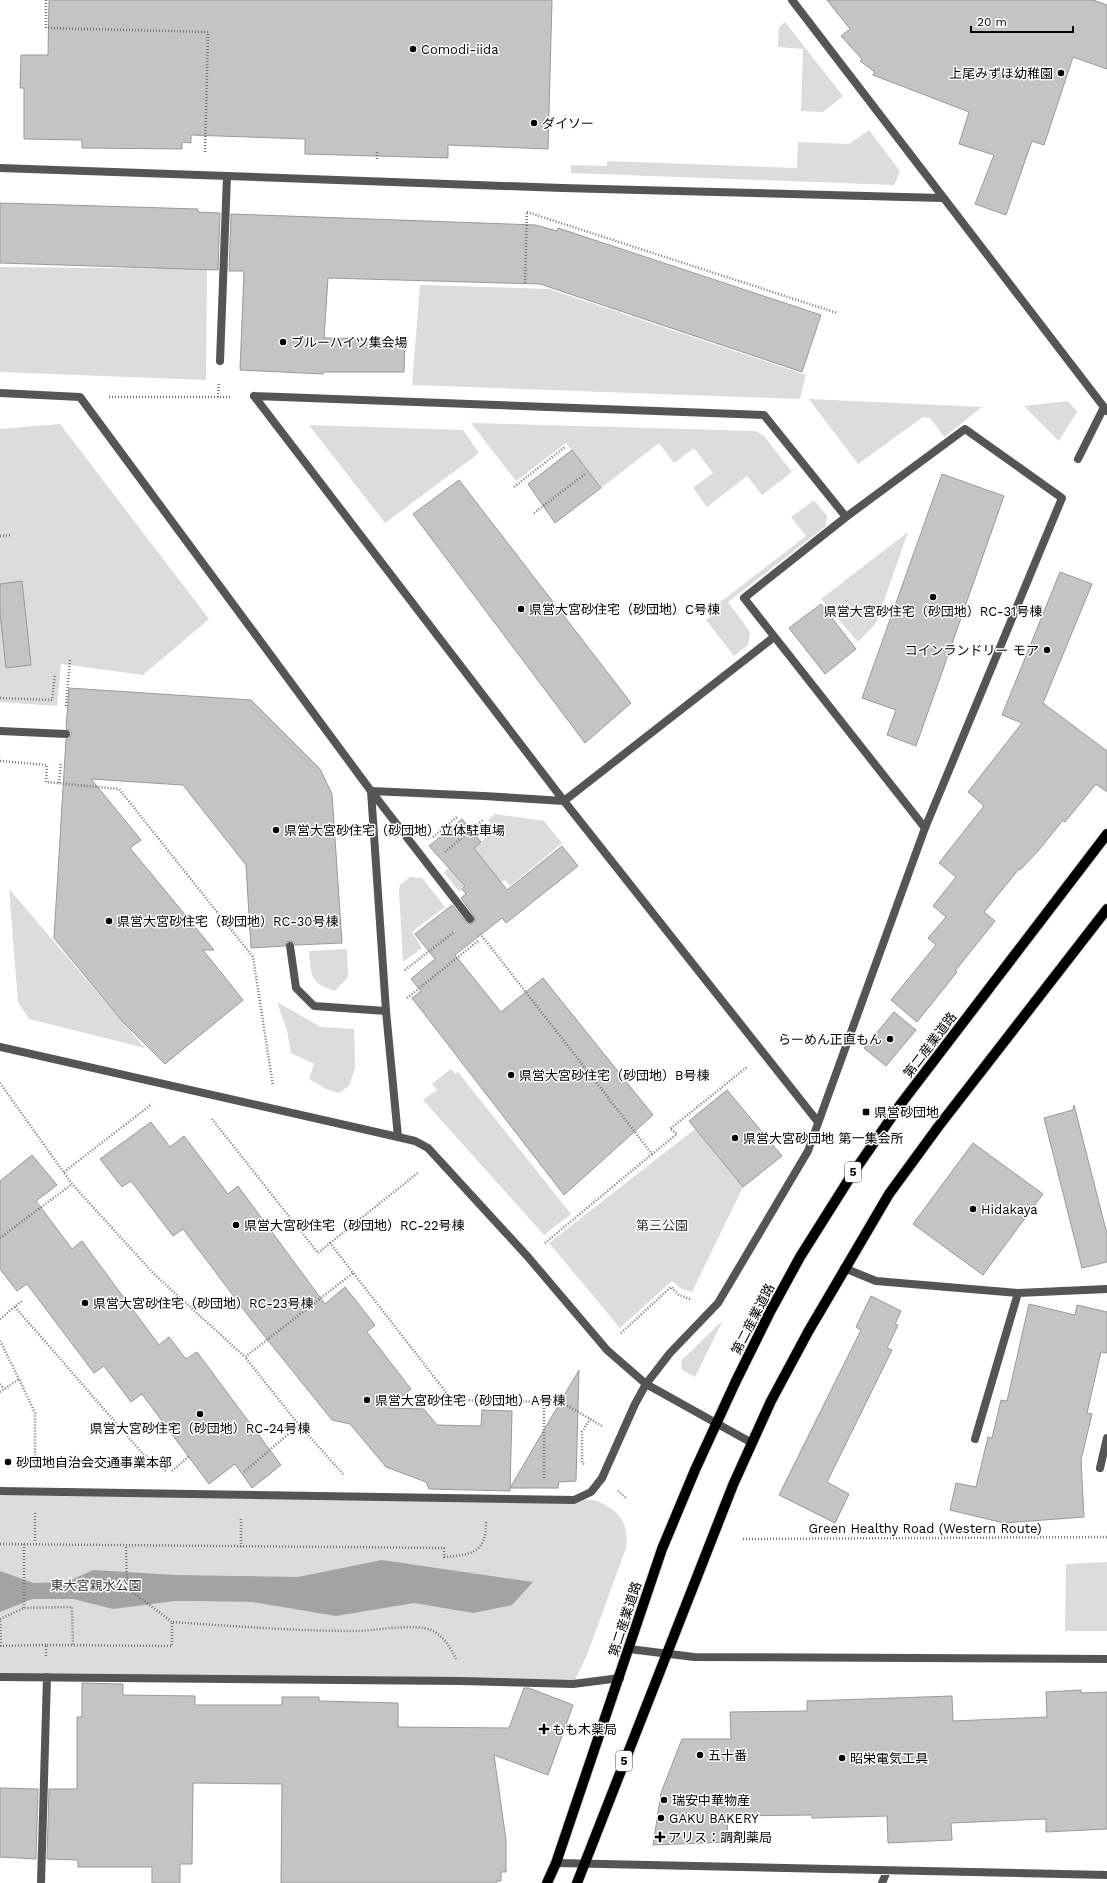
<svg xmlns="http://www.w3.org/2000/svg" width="1107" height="1883" font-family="'Work Sans','Noto Sans JP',sans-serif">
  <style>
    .green { fill: #dcdcdc }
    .water { fill: #a3a3a3 }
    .building { fill: #c4c4c4; stroke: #999 }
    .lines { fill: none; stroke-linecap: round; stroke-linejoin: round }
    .primary-casing { stroke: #dbdbdb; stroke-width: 12 }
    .path { stroke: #777; stroke-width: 2.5; stroke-dasharray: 1 2; stroke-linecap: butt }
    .service { stroke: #555; stroke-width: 8 }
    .minor { stroke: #555; stroke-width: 8 }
    .tertiary { stroke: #555; stroke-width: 8 }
    .primary { stroke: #000; stroke-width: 10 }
    .poi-dot { fill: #000; stroke: #fff; stroke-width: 1.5 }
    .labels { text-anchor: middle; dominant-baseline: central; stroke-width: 3; stroke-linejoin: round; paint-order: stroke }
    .shield { fill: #fff; stroke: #4c4c4c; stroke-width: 1 }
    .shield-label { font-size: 12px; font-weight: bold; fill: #000 }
    .poi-label { font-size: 13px; fill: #000; stroke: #fff; text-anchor: start }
    .street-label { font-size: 13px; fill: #000; stroke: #fff }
    .park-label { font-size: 13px; fill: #333; stroke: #fff }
  </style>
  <rect width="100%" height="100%" fill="#fff"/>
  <path class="green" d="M785 22 843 96 823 112 801 111 803 49 778 47 779 27Z
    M869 130 900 171 894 185 571 173V165L607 166V161L797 168 798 142 849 144Z
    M0 267 207 269 206 380 0 372Z
    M420 285 549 289 806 375 800 399 412 385Z
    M809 399 982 407 944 437 930 418 923 417 858 464Z
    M1068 401 1077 412 1059 441 1024 406Z
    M471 423 755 431 764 436 792 472 762 495 747 476 707 507 693 488 713 473 694 448 674 463 659 443 601 488 566 443 516 481Z
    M60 424 209 619 143 675 61 664 57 706 0 702V429Z
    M309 425 463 430 479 453 385 523Z
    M814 500 827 516 826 526 728 602 750 632 748 645 734 656 706 620 717 612 714 607 806 536 791 517Z
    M908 532 876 623 858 642 821 599Z
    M495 814 544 821 562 843 510 886 505 880 501 882 489 868 459 892 444 872 496 830 488 820Z
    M410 877 422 878 445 907 412 932 422 948 403 962 399 890 400 885Z
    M9 889 145 1048 29 1019 18 1002Z
    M347 949 348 977 335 991C308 982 312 976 309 951Z
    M277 1002 321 1027 354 1029 355 1068 349 1086 339 1093 326 1089 309 1079 314 1064 291 1053 287 1031Z
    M451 1069 455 1074 458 1072 571 1214 544 1235 423 1100 437 1090 432 1084Z
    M695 1129 743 1187 692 1292 682 1289 672 1281 620 1328 549 1243Z
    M723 1320 695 1377 682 1370 681 1361Z
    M0 1491 594 1500C619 1509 629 1522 626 1548L587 1655 573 1684 0 1677Z
    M1107 1562V1631H1065L1066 1564Z"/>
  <path class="water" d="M382 1560 533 1582 512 1605 473 1613 414 1603 336 1616 252 1602 196 1601H175L113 1609 73 1599H32L0 1612V1571L34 1583 67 1582 93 1570 176 1575 298 1577Z"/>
  <path class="building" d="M49 0H552L548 149 448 145V158L305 154V139L191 135V143L182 142V149L82 148V140L24 139V88H20L21 55H48Z
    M827 0H1093L1107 5V69L1073 57 1044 145 1032 141 1006 215 975 204 994 155 959 144 969 112 873 75 875 72 860 61 862 59 841 36 850 29Z
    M0 203 198 209V212L220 213 218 270 0 263Z
    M231 214 536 225 557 231 558 228 821 315 802 372 540 284 328 278 324 338 405 339 404 372H323V374L240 370 244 271H229Z
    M572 450 601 488 555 523 528 484Z
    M942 474 1004 496 916 746 887 735 896 710 862 698Z
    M459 480 631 703 585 743 413 514Z
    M1060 572 1092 584 1043 703 1107 751V792L1096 784 1065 822 1063 820 1039 850 1020 870 1019 869 984 912 995 921 955 971 957 972 917 1022 891 1000 936 945 928 938 946 917 933 906 956 877 939 863 984 806 968 792 1022 723 1002 715Z
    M22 581 31 665 6 668 0 613V584Z
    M821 604 856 649 825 674 789 628Z
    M69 688 251 700 320 769 332 794 342 943 295 945 294 942 290 941 286 942 285 946 251 948 246 865 183 785 91 779 141 840 130 848 214 950H203L243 1000 165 1064 122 1021 54 938 66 739H69L71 735V731L66 729Z
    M462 819 481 842 474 848 507 890 562 846 578 866 506 923 502 918 455 955 501 1012 543 978 653 1115 564 1195 412 998 421 991 411 979 435 959 415 934 452 905 468 924H471L475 921 474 916 461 898 466 894 462 889 465 886 429 846Z
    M894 1012 916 1030 886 1066 864 1048Z
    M727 1090 782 1156 743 1187 689 1121Z
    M1074 1105 1107 1234V1262L1082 1268 1044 1118 1073 1110Z
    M151 1122 170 1147 184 1136 228 1194 238 1186 325 1304 345 1287 357 1302 375 1325 367 1332 411 1389 388 1408 424 1409 437 1425 481 1426 482 1410 512 1411 510 1491 429 1489 426 1482 386 1467 350 1424 332 1420 250 1318 183 1229 173 1236 131 1181 122 1187 100 1159Z
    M973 1143 1043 1194 983 1275 913 1224Z
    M32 1155 57 1185 36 1201 72 1249 82 1241 159 1345 169 1337 186 1359 197 1352 281 1465 252 1488 235 1464 209 1484 142 1394 131 1402 104 1366 94 1373 27 1284 17 1291 0 1269V1181Z
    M871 1296 901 1311 895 1324 898 1325 887 1348 892 1350 827 1482 849 1494 835 1523 779 1495 861 1330 856 1327Z
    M1029 1304 1075 1315 1077 1305 1107 1312V1353L1101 1352 1087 1413 1092 1414 1081 1460 1084 1517 1004 1523 950 1510 956 1483 976 1487 988 1437 992 1438 1001 1400 1007 1401Z
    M579 1370 576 1481 559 1482 558 1488H510Z
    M82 1683 123 1684V1695L195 1696V1705H282V1697H319V1701L398 1703V1727L509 1728 524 1688H529L573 1705 548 1775 494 1755 506 1840V1872H501V1881H496L497 1883H281L282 1784 193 1783 192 1864H180V1883H152V1867H78V1860L47 1859 49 1789H77V1717H82Z
    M1081 1690V1693L1107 1692V1829L1046 1832V1819L951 1823 952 1840 888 1843 887 1816 812 1818V1815L727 1816 728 1842 653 1845 661 1793 682 1739H731L730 1712 807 1711V1701L952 1696 953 1721 1047 1717 1046 1692Z
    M0 1788 38 1789 36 1859 0 1857Z"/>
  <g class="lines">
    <defs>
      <path id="primary" d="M547 1883 556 1863 662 1549 695 1470 735 1383 770 1312 800 1257 851 1176 900 1105 1107 834
        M577 1883 733 1485 771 1401 808 1332 889 1194 938 1127 1107 909"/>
    </defs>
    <use href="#primary" class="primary-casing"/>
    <path class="path" d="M46 0V28L208 32 205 154
      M377 159V150
      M527 212 837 313
      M525 283 527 211
      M109 397H232
      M218 397 219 383
      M514 487 565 447
      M534 513 585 474
      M0 536 12 535
      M0 698 52 700 55 674
      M66 706 70 660
      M0 761 47 765 46 782 119 789 253 957 273 1086
      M59 783 61 762
      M433 837 457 817
      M445 852 484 819
      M482 936 652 1154 677 1134 670 1129 747 1067
      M405 970 454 932
      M407 998 478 941
      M0 1083 72 1184 154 1274 245 1357
      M212 1119 318 1253 330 1243 452 1400 555 1402 568 1406 602 1426
      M64 1172 152 1104
      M0 1238 72 1184
      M330 1243 419 1172
      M545 1243 652 1154
      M15 1307 143 1454 166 1471
      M0 1319 23 1300
      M621 1333 671 1287 679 1295 690 1299
      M0 1341 19 1379
      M0 1384 4 1389
      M0 1392 19 1379 35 1413V1470
      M544 1402V1478
      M584 1464 582 1463V1432L590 1419
      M172 1471 189 1456
      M244 1472 299 1425
      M343 1474 299 1425 245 1357 353 1273
      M618 1491 627 1499
      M35 1513V1543
      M743 1539 1107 1537
      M0 1544 444 1548V1557C471 1555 487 1553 486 1521
      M24 1544V1608
      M126 1547 127 1588 172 1622
      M241 1547V1517
      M46 1645 1 1646 0 1619 24 1608 72 1607 73 1646
      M46 1656V1645L172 1646V1622C233 1626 294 1631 355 1631 374 1631 414 1623 431 1630 443 1635 451 1648 456 1659"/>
    <path class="service" d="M220 361 227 176
      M0 1491 574 1500 591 1492 602 1478"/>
    <path class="minor" d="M792 0 1107 411
      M0 168 562 188 942 198
      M254 396 764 415 846 517 965 429 1062 498 925 828 808 1151 718 1303 670 1353 646 1384 635 1404 602 1478
      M254 396 564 801 818 1122
      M1078 459 1104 407
      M846 517 744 598 925 828
      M0 731 66 734
      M371 791 484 796 564 801 774 637
      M371 791 470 919
      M290 946 296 988 314 1006 386 1011
      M844 1268 876 1281 1018 1293 1107 1289
      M975 1439 1018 1293
      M1100 1468 1107 1438
      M629 1649 694 1657 1107 1659
      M0 1677 460 1681 573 1684 620 1678
      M556 1863 1107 1875
      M41 1883 47 1677
      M882 1883 887 1871"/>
    <path class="tertiary" d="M0 393 80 397 371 791 386 1011 398 1137
      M0 1047 398 1137 415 1141 428 1148 528 1257 607 1350 646 1384 752 1443"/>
    <use href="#primary" class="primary"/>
  </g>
  <g class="poi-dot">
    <circle cx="413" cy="49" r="4"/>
    <circle cx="1061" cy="73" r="4"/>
    <circle cx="534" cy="123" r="4"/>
    <circle cx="283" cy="342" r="4"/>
    <circle cx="933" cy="597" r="4"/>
    <circle cx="521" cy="609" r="4"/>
    <circle cx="1047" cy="650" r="4"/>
    <circle cx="276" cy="830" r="4"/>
    <circle cx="109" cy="921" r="4"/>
    <circle cx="890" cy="1039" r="4"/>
    <circle cx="511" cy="1075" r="4"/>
    <rect x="862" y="1108" width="8" height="8" rx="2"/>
    <circle cx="735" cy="1138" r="4"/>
    <circle cx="973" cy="1209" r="4"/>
    <circle cx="236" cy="1225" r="4"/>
    <circle cx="85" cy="1303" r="4"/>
    <circle cx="367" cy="1400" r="4"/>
    <circle cx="200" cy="1414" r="4"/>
    <circle cx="8" cy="1462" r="4"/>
    <path d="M542 1723h4v4h4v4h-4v4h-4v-4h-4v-4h4z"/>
    <circle cx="700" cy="1755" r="4"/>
    <circle cx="842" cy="1758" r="4"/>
    <circle cx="664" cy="1800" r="4"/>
    <circle cx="661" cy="1818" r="4"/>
    <path d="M658 1831h4v4h4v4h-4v4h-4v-4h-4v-4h4z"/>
  </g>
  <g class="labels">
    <g class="shield">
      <rect x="845" y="1162" width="16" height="20" rx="3"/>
      <rect x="616" y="1751" width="16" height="20" rx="3"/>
    </g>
    <g class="shield-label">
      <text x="853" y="1172">5</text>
      <text x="624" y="1761">5</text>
    </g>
    <g class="poi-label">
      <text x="421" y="49">Comodi-iida</text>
      <text x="1053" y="73" text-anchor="end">上尾みずほ幼稚園</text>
      <text x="542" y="123">ダイソー</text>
      <text x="291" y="342">ブルーハイツ集会場</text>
      <text x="529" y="609">県営大宮砂住宅（砂団地）C号棟</text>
      <text x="933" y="611" text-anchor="middle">県営大宮砂住宅（砂団地）RC-31号棟</text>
      <text x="1039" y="650" text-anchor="end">コインランドリー モア</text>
      <text x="284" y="830">県営大宮砂住宅（砂団地）立体駐車場</text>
      <text x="117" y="921">県営大宮砂住宅（砂団地）RC-30号棟</text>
      <text x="882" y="1039" text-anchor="end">らーめん正直もん</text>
      <text x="519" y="1075">県営大宮砂住宅（砂団地）B号棟</text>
      <text x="874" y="1112">県営砂団地</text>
      <text x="743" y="1138">県営大宮砂団地 第一集会所</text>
      <text x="981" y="1209">Hidakaya</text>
      <text x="244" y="1225">県営大宮砂住宅（砂団地）RC-22号棟</text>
      <text x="93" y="1303">県営大宮砂住宅（砂団地）RC-23号棟</text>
      <text x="375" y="1400">県営大宮砂住宅（砂団地）A号棟</text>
      <text x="200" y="1428" text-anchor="middle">県営大宮砂住宅（砂団地）RC-24号棟</text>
      <text x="16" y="1462">砂団地自治会交通事業本部</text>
      <text x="552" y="1729">もも木薬局</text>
      <text x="708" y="1755">五十番</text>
      <text x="850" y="1758">昭栄電気工具</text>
      <text x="672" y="1800">瑞安中華物産</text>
      <text x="669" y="1818">GAKU BAKERY</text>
      <text x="668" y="1837">アリス：調剤薬局</text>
    </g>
    <g class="street-label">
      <text transform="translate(930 1045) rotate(-53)">第二産業道路</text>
      <text transform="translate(753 1319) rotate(-63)">第二産業道路</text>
      <text x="925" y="1528">Green Healthy Road (Western Route)</text>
      <text transform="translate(625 1619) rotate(-72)">第二産業道路</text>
    </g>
    <g class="park-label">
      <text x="662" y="1225">第三公園</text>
      <text x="96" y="1585">東大宮親水公園</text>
    </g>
  </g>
  <path d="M971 26v6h102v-6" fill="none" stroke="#000000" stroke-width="2"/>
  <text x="977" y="26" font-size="12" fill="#000000" stroke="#ffffff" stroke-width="3" paint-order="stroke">20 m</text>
</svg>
